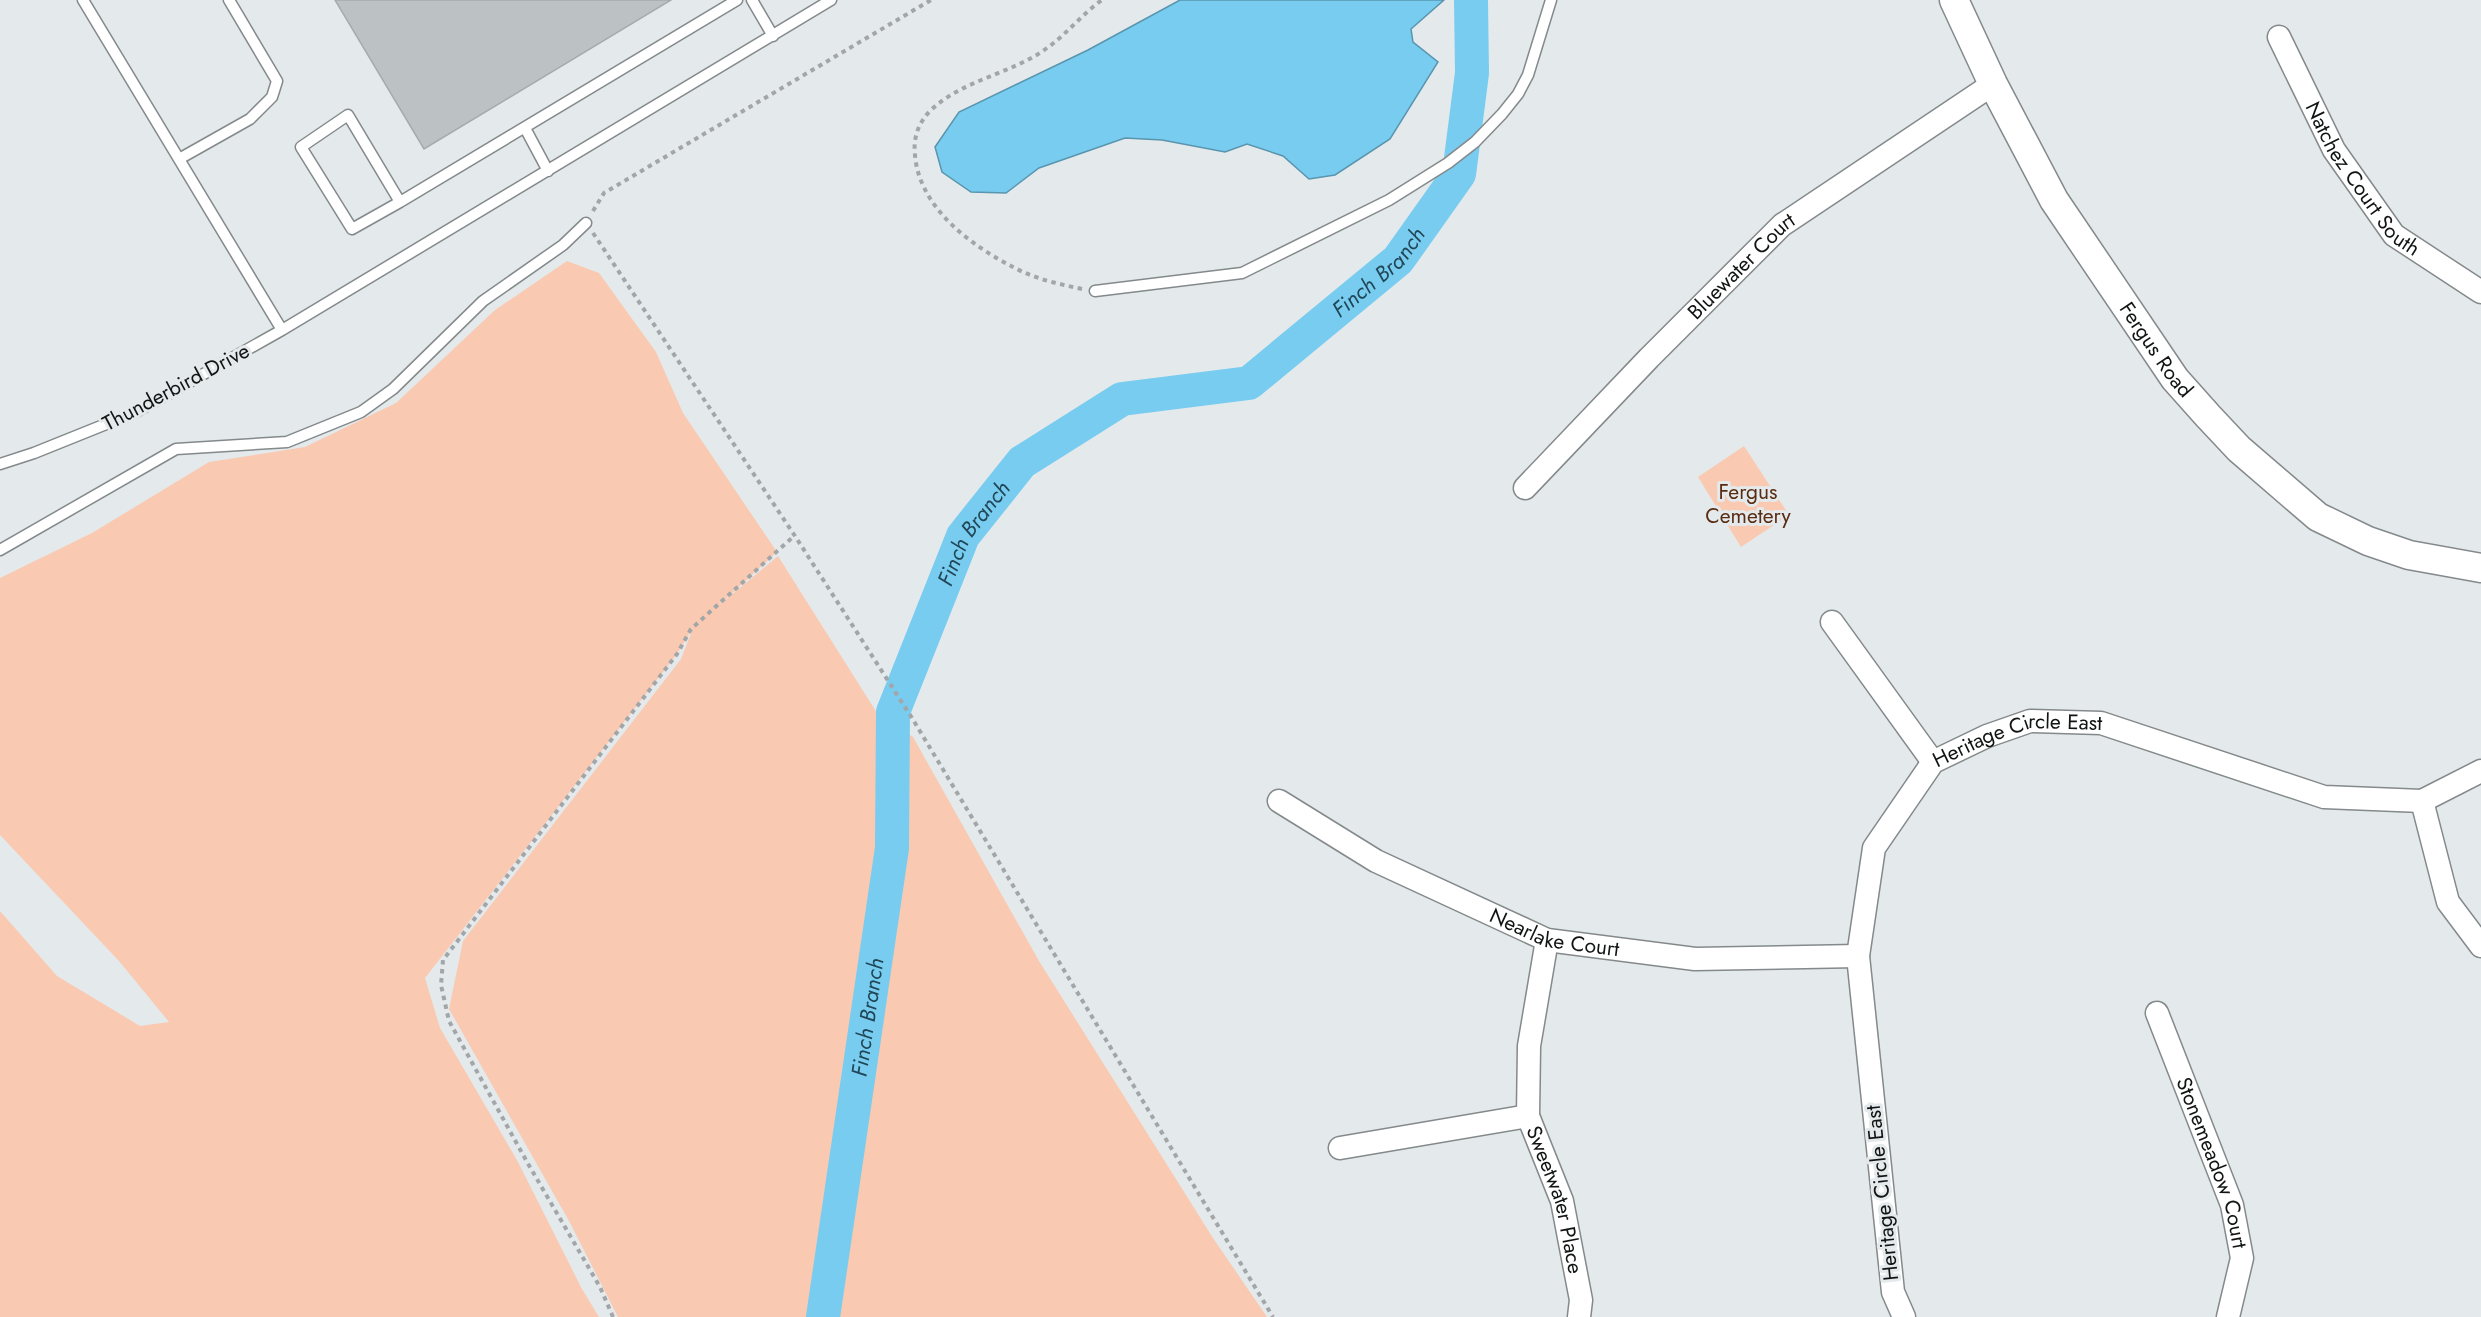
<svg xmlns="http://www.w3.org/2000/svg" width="2481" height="1317" font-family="Jost,sans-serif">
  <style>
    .green { fill: #f9cab1 }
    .water { fill: #77ccf0; stroke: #5995ae; stroke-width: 1.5 }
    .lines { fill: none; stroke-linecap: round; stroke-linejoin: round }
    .river { stroke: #77ccf0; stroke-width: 34 }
    .building { fill: #bcc1c3; stroke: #a5aaac; stroke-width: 1.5 }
    .service-casing { stroke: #84898b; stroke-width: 13 }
    .minor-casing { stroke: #84898b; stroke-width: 25 }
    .tertiary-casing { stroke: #84898b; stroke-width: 31 }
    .path { stroke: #a2a6a8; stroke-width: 4; stroke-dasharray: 4.5 4.5; stroke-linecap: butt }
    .service { stroke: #fff; stroke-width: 10 }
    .minor { stroke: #fff; stroke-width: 22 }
    .tertiary { stroke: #fff; stroke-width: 28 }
    .labels { text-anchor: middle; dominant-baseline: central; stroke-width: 6; stroke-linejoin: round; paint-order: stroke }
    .street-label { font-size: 21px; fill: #121414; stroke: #e4e9ec }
    .park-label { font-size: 21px; fill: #592c12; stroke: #e4e9ec }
    .water-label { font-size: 22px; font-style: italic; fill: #214757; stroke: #e4e9ec }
  </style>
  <rect width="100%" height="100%" fill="#e4e9ec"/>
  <path class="green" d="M567 261 599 273 656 352 683 413 777 552 717 607 778 556 877 713 913 737 1039 961 1213 1238 1267 1317H618L569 1221 449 1009 463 941 681 659 693 628 677 654 425 978 440 1028 518 1162 582 1289 599 1317H0V911L57 976 140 1026 169 1022 119 961 0 835V578L92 533 209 462 305 447 396 403 495 310Z
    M1744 446 1789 515 1741 547 1698 477Z"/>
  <path class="water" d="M1180 0H1444L1411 29 1413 42 1438 62 1390 139 1335 175 1309 179 1283 156 1247 144 1225 152 1162 140 1125 138 1039 168 1006 193 971 192 942 172 935 147 959 112 1088 50Z"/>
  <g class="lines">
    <path class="river" id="s1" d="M823 1317 892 848 893 712 963 536 1022 462 1122 399 1249 383 1398 260 1459 174 1472 73 1471 0"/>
  </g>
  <path class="building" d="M335 0H671L424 149Z"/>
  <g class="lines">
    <defs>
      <path id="service" d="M83 0 282 330 831 0
        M752 0 773 36
        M525 128 548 171
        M179 159 250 119 272 97 277 81 229 0
        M400 202 348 115 301 147 352 229 400 202 737 0
        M1095 291 1242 273 1389 200 1448 163 1475 142 1502 114 1518 94 1528 75 1551 0
        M0 464 34 453 136 412 282 330
        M0 550 176 449 287 442 361 412 393 389 483 301 563 245 586 223"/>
      <g id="minor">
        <path id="s2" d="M2279 37 2334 150 2394 235 2481 292"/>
        <path id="s3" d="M1525 488 1649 358 1782 225 1993 84"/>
        <path d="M1832 622 1933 762"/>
        <path id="s4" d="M1279 801 1376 861 1547 940 1695 959 1858 956"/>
        <path d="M2422 801 2448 902 2481 946"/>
        <path id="s5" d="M1547 940 1529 1046 1528 1116 1562 1201 1581 1300 1579 1317"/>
        <path id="s6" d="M2157 1013 2232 1205 2242 1258 2228 1317"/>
        <path d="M1340 1148 1528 1116"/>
        <path id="s7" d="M1904 1317 1893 1292 1858 956 1874 848 1933 762 1987 736 2030 721 2101 723 2324 797 2422 801 2481 771"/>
      </g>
      <g id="tertiary">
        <path id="s8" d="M1954 0 1993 84 2054 200 2175 379 2208 416 2239 449 2318 517 2368 541 2409 555 2481 568"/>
      </g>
    </defs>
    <use href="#service" class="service-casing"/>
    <use href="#minor" class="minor-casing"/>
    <use href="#tertiary" class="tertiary-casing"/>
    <path class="path" d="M593 211 604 193 931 0
      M593 233 795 536 912 718 1273 1317
      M1082 289C1059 284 1035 279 1013 267 970 245 919 207 915 155 913 138 918 123 931 110 964 79 1012 74 1047 48 1067 34 1082 14 1102 0
      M613 1317 600 1287 527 1162 449 1021 441 985 443 960 677 654 691 629 794 536"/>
    <use href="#service" class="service"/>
    <use href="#minor" class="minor"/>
    <use href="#tertiary" class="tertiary"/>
  </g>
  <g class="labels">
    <g class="street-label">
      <text stroke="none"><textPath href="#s2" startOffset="166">Natchez Court South</textPath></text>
      <text stroke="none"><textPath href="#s3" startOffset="310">Bluewater Court</textPath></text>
      <text stroke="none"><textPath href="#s8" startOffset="405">Fergus Road</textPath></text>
      <text transform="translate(176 387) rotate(-28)">Thunderbird Drive</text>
      <text stroke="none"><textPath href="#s7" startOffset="668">Heritage Circle East</textPath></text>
      <text stroke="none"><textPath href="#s4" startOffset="308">Nearlake Court</textPath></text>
      <text stroke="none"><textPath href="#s6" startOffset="160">Stonemeadow Court</textPath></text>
      <text transform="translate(1882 1193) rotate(-96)">Heritage Circle East</text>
      <text stroke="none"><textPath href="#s5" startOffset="266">Sweetwater Place</textPath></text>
    </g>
    <g class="park-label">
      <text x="1748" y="492">Fergus<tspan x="1748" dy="24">Cemetery</tspan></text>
    </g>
    <g class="water-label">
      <text stroke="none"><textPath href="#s1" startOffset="1311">Finch Branch</textPath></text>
      <text stroke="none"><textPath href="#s1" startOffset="807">Finch Branch</textPath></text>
      <text stroke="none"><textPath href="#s1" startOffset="303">Finch Branch</textPath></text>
    </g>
  </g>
</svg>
